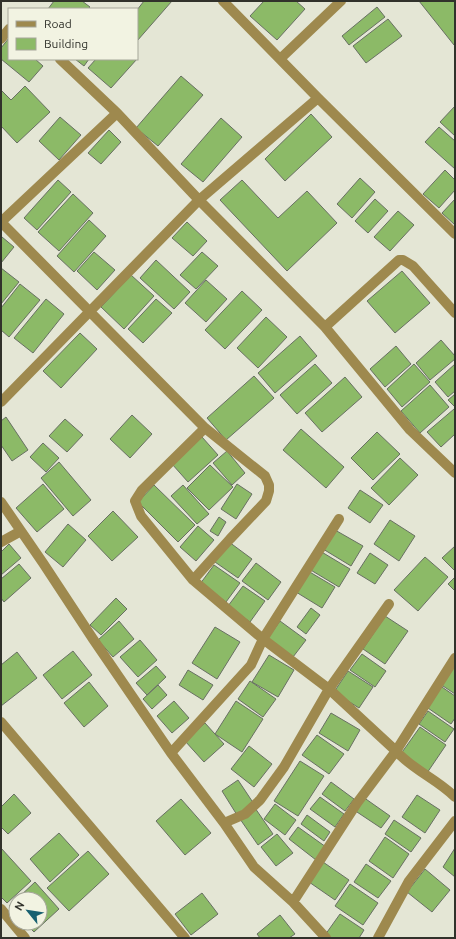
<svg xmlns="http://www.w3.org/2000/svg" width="456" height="939" font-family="Ubuntu,sans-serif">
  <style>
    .building { fill: #8cba67; stroke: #687063 }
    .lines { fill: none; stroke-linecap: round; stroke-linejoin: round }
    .minor { stroke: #9e894e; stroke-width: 10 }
  </style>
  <rect width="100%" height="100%" fill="#e4e6d5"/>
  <path class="building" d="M54 1H82L90 7 88 9H48Z
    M144 1H172L137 41V10Z
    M264 1H296L305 9 277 40 250 16Z
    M419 1H455V43L454 45Z
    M377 7 385 17 349 45 342 36Z
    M388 19 402 36 366 63 353 46Z
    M9 38V59H35L43 66 29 82 1 59V48Z
    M75 59H89L84 66Z
    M96 59H137L111 88 88 68Z
    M181 76 203 95 158 146 136 128Z
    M25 86 50 112 17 143 1 126V90L11 100Z
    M455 106V136L440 122Z
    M311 114 332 137 285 181 265 159Z
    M60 117 81 135 59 160 39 141Z
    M221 118 242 137 203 182 181 164Z
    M439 127 455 141V169L425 142Z
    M109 130 121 142 101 164 88 153Z
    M445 170 455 180V190L439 208 423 194Z
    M360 178 375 192 352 218 337 204Z
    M58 180 71 192 37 230 24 218Z
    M242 180 278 218 307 191 337 223 287 271 220 200Z
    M73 194 93 213 59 251 38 232Z
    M375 199 388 211 368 233 355 221Z
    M455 199V225L442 213Z
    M398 211 414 225 390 251 374 237Z
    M89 220 106 236 74 272 57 256Z
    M187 222 207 241 193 256 172 238Z
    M2 237 14 247 1 263V238Z
    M94 252 115 270 97 290 77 271Z
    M202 252 218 266 196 289 180 275Z
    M156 260 190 292 174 309 140 278Z
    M1 268 19 282 1 304Z
    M402 271 430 303 395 333 367 301Z
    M131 275 154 296 124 329 101 307Z
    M206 280 227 299 206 322 185 303Z
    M20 284 40 300 9 337 1 330V308Z
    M242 291 262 310 225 349 205 330Z
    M46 299 64 314 33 353 14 338Z
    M156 299 172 313 143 343 128 329Z
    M266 317 287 337 258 368 237 348Z
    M80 333 97 349 61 388 43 371Z
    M300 336 317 356 275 393 258 373Z
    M441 340 455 356V359L430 380 416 363Z
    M396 346 411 364 385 387 370 369Z
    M315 364 332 383 297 414 280 395Z
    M414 364 430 382 402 407 387 389Z
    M455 364V391L448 397 435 382Z
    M254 376 274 398 226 440 207 418Z
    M345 377 362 397 322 432 305 413Z
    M430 385 449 407 420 433 401 411Z
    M455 394V407L448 400Z
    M454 409 455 411V434L441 447 427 432Z
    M132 415 152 434 130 458 110 439Z
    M6 417 28 450 12 461 1 445V421Z
    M65 419 83 435 67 452 49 436Z
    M301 429 344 467 326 488 283 450Z
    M377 432 400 454 373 480 351 458Z
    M202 437 218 455 188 482 172 464Z
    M43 443 59 458 46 472 30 457Z
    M227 451 245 473 232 485 213 463Z
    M400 458 418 475 389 505 371 488Z
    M59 462 91 500 73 516 41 478Z
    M210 465 233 487 209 510 187 488Z
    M43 484 64 509 37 532 16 508Z
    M237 484 252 494 236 519 221 509Z
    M154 485 195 525 178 542 138 502Z
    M183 485 209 514 197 524 171 496Z
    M360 490 383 505 370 523 348 508Z
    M113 511 138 537 112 561 88 536Z
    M219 517 226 522 218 536 210 531Z
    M390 520 415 536 399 561 374 544Z
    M68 524 86 540 63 567 45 552Z
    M198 526 214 540 196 561 180 547Z
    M335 530 363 546 351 566 323 549Z
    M229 542 252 559 238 578 215 562Z
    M9 544 21 558 1 575V552Z
    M455 546V571L442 558Z
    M320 551 350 569 339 587 309 569Z
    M370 553 388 565 375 584 357 573Z
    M425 557 448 577 418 611 394 590Z
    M256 563 281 582 268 600 242 581Z
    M19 564 31 578 4 602 1 598V579Z
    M214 565 240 583 226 602 200 584Z
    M308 571 335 587 322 608 296 592Z
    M455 577V591L448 584Z
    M243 586 265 601 250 622 228 606Z
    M116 598 127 609 101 635 90 625Z
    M311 608 320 615 306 634 297 627Z
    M385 616 408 631 385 664 363 649Z
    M119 621 134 639 113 657 98 640Z
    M280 621 306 640 293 657 268 638Z
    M215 627 240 642 217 679 192 663Z
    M140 640 157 660 138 677 120 657Z
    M73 651 92 675 62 699 43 675Z
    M17 652 37 678 1 706V665Z
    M362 654 386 671 375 687 350 670Z
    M269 655 294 670 278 697 252 682Z
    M455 662V694L440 684Z
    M156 666 166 677 147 695 136 683Z
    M188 670 213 685 203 700 179 685Z
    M348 671 373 687 359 708 334 692Z
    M250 681 276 699 263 717 238 699Z
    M89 682 108 706 84 727 64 703Z
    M158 685 167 695 152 709 143 699Z
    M439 685 455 696V718L451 724 425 706Z
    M174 701 189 718 172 733 157 716Z
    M236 701 263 719 242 752 215 734Z
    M428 711 454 729 445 742 419 724Z
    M331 713 360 730 348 751 319 733Z
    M205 723 224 744 204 762 185 741Z
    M420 727 446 745 427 773 400 755Z
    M317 735 344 754 329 774 302 755Z
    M249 746 272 764 254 787 231 769Z
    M300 761 324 776 298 816 274 801Z
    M238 780 254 804 237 815 222 791Z
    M331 782 354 799 345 811 322 794Z
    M14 794 31 813 8 834 1 827V807Z
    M417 795 440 810 425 833 402 817Z
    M320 797 344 814 335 827 310 809Z
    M363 797 390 816 381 828 354 810Z
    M181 799 211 833 185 855 156 821Z
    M275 804 296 820 285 835 264 819Z
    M255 808 273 834 258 845 240 819Z
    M307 815 330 832 324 841 301 824Z
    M394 820 421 838 411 852 385 834Z
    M298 827 326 847 316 860 289 839Z
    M59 833 79 855 50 882 30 859Z
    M277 834 293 853 276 866 261 847Z
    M385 837 409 854 393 878 369 861Z
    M1 848 31 881 7 903 1 897Z
    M455 848V877L443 867Z
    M88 851 109 874 69 911 47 888Z
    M323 862 349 880 335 900 309 882Z
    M366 864 391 881 378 898 354 882Z
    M425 869 450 890 432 912 407 892Z
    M35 882 59 909 34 932 25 923H40V899H17Z
    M350 884 378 903 363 925 335 906Z
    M202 893 218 914 191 935 175 914Z
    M16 900V913L9 906Z
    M340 914 364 930 359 938H329L325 935Z
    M280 915 295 934 289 938H260L257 934Z"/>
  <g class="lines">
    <path class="minor" d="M223 1 318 98 455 234
      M1 39 9 29
      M60 59 117 113 199 200 325 327 410 430 455 473
      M280 59 341 1
      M1 222 205 428 265 476 269 485V491L266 501 230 539 193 580 263 639 329 689 396 751C413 770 437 779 455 797
      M1 222 117 113
      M325 327 399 260H403L413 266 455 313
      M1 402 199 200 318 98
      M1 502 43 563 93 639 171 753 224 823 254 867 293 902 326 938
      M1 542 21 531
      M193 580 141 516 135 501 142 490 205 428
      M1 722 185 938
      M171 753 251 665 263 639 339 519
      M224 823 245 814 260 800 284 767 329 689 389 604
      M293 902 357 803 396 751 455 658
      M1 909 25 938
      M378 938 409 881 455 821"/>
  </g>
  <rect width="456" height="939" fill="none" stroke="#31322b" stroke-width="4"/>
  <rect x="8" y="8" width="130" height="52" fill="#f2f3e2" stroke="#a5a699"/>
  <rect x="16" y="21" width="20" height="6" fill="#9e894e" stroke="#a5a699"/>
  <text x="44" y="28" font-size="12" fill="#31322b">Road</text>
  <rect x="16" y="38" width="20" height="12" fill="#8cba67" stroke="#a5a699"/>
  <text x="44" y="48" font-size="12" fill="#31322b">Building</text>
  <g transform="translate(28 911) rotate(300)"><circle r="19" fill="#f2f3e2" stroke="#a5a699"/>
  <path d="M0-3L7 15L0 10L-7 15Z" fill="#196171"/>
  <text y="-6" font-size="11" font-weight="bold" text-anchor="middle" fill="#31322b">N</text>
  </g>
</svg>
